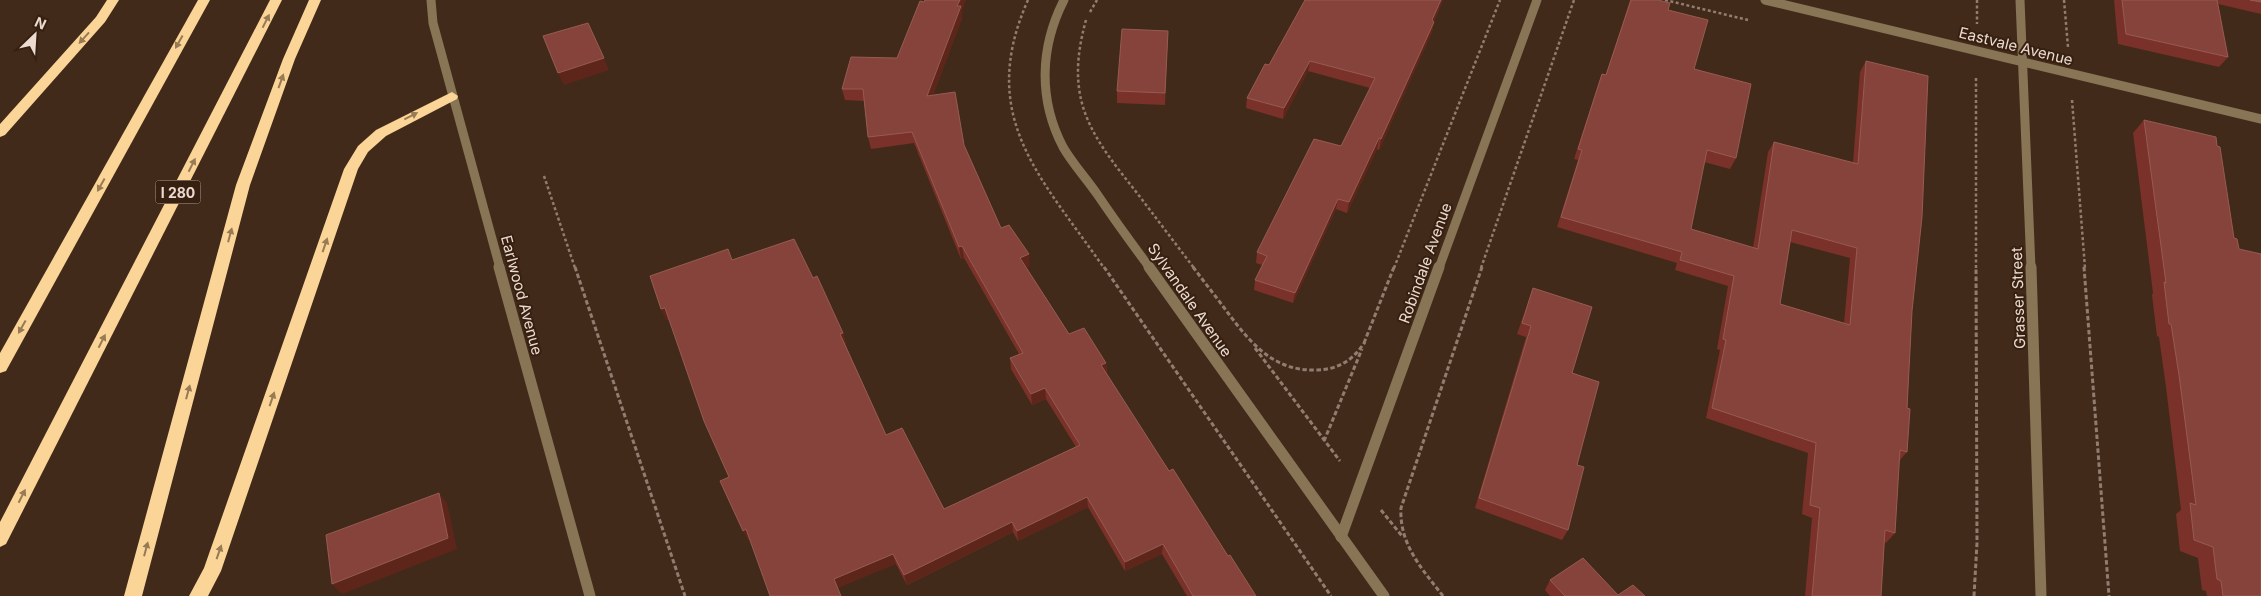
<svg xmlns="http://www.w3.org/2000/svg" width="2261" height="596" font-family="Inter,sans-serif">
<style>
.lines{fill:none;stroke-linecap:round;stroke-linejoin:round}
.path-far1{stroke:#917d70;stroke-width:2.5;stroke-dasharray:3 2.5;stroke-linecap:butt}
.path{stroke:#917d70;stroke-width:3;stroke-dasharray:4.5 2.5;stroke-linecap:butt}
.street-far1{stroke:#877556;stroke-width:9}
.street{stroke:#877556;stroke-width:11}
.highway{fill:#fad597;fill-rule:evenodd}
.wall{fill:#7a3129;fill-rule:evenodd}
.shaded-wall{fill:#5e261b}
.building{fill:#86433b;stroke:#965b52;fill-rule:evenodd}
.oneway{fill:#987a54}
.labels{text-anchor:middle;dominant-baseline:central;stroke-width:4;stroke-linejoin:round;paint-order:stroke}
.shield{fill:#372010;stroke:#b5a397;stroke-width:1}
.shield-label{font-size:14px;font-weight:bold;fill:#ebdbd1}
.street-label{font-size:15px;fill:#ebdbd1;stroke:#372010}
</style>
<rect width="100%" height="100%" fill="#422a1a"/>
<g class="lines">
<g class="path-far1">
<path d="M1028 0C976 117 1041 177 1104 268"/>
<path d="M1665 0 1748 20"/>
<path d="M1977 0V24"/>
<path d="M2064 0 2068 47"/>
<path d="M1090 12 1097 0"/>
<path d="M1086 20C1080 42 1076 64 1079 88 1084 129 1112 161 1137 193 1156 218 1175 243 1194 268"/>
<path d="M1976 78V268"/>
<path d="M2072 100 2085 268"/>
<path d="M544 176 575 268"/>
<path d="M1394 268 1500 0"/>
<path d="M1481 268 1574 0"/>
</g>
<g class="path">
<path d="M575 267 685 596"/>
<path d="M1104 267 1331 596"/>
<path d="M1193 267C1205 283 1217 298 1228 313 1252 345 1275 372 1318 370 1339 369 1353 360 1365 342"/>
<path d="M2084 267 2109 596"/>
<path d="M1364 343 1394 267"/>
<path d="M1255 348 1340 461"/>
<path d="M1324 441 1362 349"/>
<path d="M1381 510 1402 536"/>
<path d="M1443 596C1422 569 1399 544 1401 508L1482 267"/>
<path d="M1974 596 1977 543 1976 267"/>
</g>
<g class="street-far1">
<path d="M431 0 433 23 500 268"/>
<path d="M1064 0C1040 47 1038 99 1063 147 1072 163 1086 178 1097 194 1114 219 1132 244 1150 268"/>
<path d="M1765 0 2261 119"/>
<path d="M2020 0 2031 268"/>
<path d="M1439 268 1537 0"/>
</g>
<g class="street">
<path d="M499 267 590 596"/>
<path d="M1149 267 1384 596"/>
<path d="M2031 267 2041 596"/>
<path d="M1341 537 1439 267"/>
</g>
<g class="highway">
<path d="M107 0H119L105 22 5 135 0 137V124L96 17Z"/>
<path d="M198 0H210L6 371 0 373V353Z"/>
<path d="M270 0H282L6 544 0 547V522Z"/>
<path d="M309 0H321L295 59 250 185 142 596H124L236 185 283 59Z"/>
<path d="M452 92 458 96 457 99 386 136 368 152 358 169 221 571 208 596H189L204 568 344 169 358 146 376 130Z"/>
</g>
</g>
<g class="wall">
<path d="M1305 0H1443L1434 21 1432 32 1379 150 1377 149 1347 213 1336 209 1293 303 1254 290 1255 280 1262 265 1256 263 1257 252 1341 146 1370 88 1308 71 1283 119 1246 108 1247 98 1269 65Z"/>
<path d="M1630 0 1668 10 1736 158 1730 169 1704 162 1691 229 1753 248 1768 152 1774 142 1853 163 1860 72 1866 61 1912 311 1907 408V452L1899 461 1895 533 1886 543 1884 542 1881 596H1805L1812 518 1802 514 1808 453 1706 418 1720 350 1717 349 1728 286 1675 270 1677 263 1557 227 1578 160 1574 159 1598 85 1602 74 1606 75ZM1790 242 1850 258 1844 323 1780 304Z"/>
<path d="M2114 0H2261V14L2218 4 2228 57 2219 67 2118 44Z"/>
<path d="M962 11V18L933 95 964 145 1001 228 1030 266 1026 267 1069 334 1106 363 1107 374H1106L1169 471 1256 596H1187L1162 554 1125 571 1088 507 1018 541 1013 532 907 585 896 564 750 539 748 540 729 477 669 319 666 320 732 260 813 278 843 333 846 344H845L886 435 944 509 1076 447 1046 399 1032 405 1011 369 1010 358 1019 354 964 258 961 259 914 143 871 149 868 137 864 101 845 100 842 89 897 58Z"/>
<path d="M1168 31 1165 105 1117 103V91Z"/>
<path d="M2144 120 2261 596H2207L2206 591 2202 590 2198 558 2180 551 2176 514 2181 510 2166 387 2159 337 2157 336 2152 295 2153 293 2133 133Z"/>
<path d="M1533 288 1572 373 1577 465 1568 530 1562 540 1475 508 1526 337 1517 334Z"/>
<path d="M1550 580 1618 595 1645 596H1550L1545 590Z"/>
</g>
<g class="shaded-wall">
<path d="M960 0H966L962 11V18L929 107 927 96Z"/>
<path d="M1441 0H1443L1429 31 1432 20Z"/>
<path d="M1434 22 1432 32 1379 150 1381 139Z"/>
<path d="M604 58 609 70 564 85 558 73Z"/>
<path d="M1310 61 1308 71 1283 119 1284 108Z"/>
<path d="M1379 138 1377 149 1347 213 1349 202Z"/>
<path d="M1338 199 1336 209 1293 303 1295 293Z"/>
<path d="M962 246 964 258 961 259 959 247Z"/>
<path d="M1029 254 1030 266 1021 269 1020 258Z"/>
<path d="M665 308 670 319 666 320 661 309Z"/>
<path d="M843 333 846 344 843 345 840 334Z"/>
<path d="M1106 363 1107 374 1101 376V365Z"/>
<path d="M1045 388 1046 399 1032 405 1031 394Z"/>
<path d="M439 493 447 503 457 549 342 594 332 584Z"/>
<path d="M1087 497 1088 507 1018 541 1017 531Z"/>
<path d="M1012 522 1013 532 907 585 904 575Z"/>
<path d="M746 529 751 539 748 540 743 531Z"/>
<path d="M1163 544 1162 554 1125 571V562Z"/>
<path d="M893 554 896 564 838 588 834 579Z"/>
</g>
<g class="building">
<path d="M925 0H960L957 6H961L927 96 955 92 964 145 1001 228 1009 225 1029 254 1020 258 1069 334 1084 328 1106 363 1101 365 1169 471 1173 469 1228 556 1230 555 1256 596H1193L1163 544 1125 562 1087 497 1017 531 1012 522 904 575 893 554 834 579 841 596H770L746 529 743 531 720 481 729 477 704 421 665 308 661 309 650 276 728 249 732 260 794 239 813 278 817 276 843 333 840 334 886 435 902 428 944 509 1080 445 1045 388 1031 394 1010 358 1023 353 962 246 959 247 912 132 868 137 863 89H842L851 57 897 58 920 1 924 2Z"/>
<path d="M1305 0H1441L1432 20 1434 22 1381 139 1379 138 1349 202 1338 199 1295 293 1255 280 1267 256 1257 252 1314 139 1341 146 1375 78 1310 61 1284 108 1247 98 1265 64 1269 65Z"/>
<path d="M1631 0H1658L1670 3 1668 10 1708 20 1694 69 1751 84 1736 158 1707 150 1691 229 1758 249 1774 142 1858 164 1866 61 1928 76 1922 217 1912 311 1907 408 1910 409 1907 452 1900 450 1895 533 1885 530 1881 596H1812L1820 508 1810 505 1816 443 1712 408 1726 340 1723 339 1734 276 1680 260 1682 252 1561 217 1582 150 1578 149 1602 74 1606 75ZM1792 230 1857 248 1850 325 1780 304Z"/>
<path d="M2122 0H2217L2228 57 2126 34Z"/>
<path d="M2250 0H2261V2Z"/>
<path d="M588 23 604 58 558 73 543 36Z"/>
<path d="M1122 29 1168 31 1165 93 1117 91Z"/>
<path d="M2144 120 2216 137 2217 146 2220 147 2234 238 2237 239 2239 249 2261 254V596H2223L2221 581 2217 579 2213 547 2194 540 2190 503 2196 505 2179 375 2171 324H2169L2164 282 2166 283Z"/>
<path d="M1533 288 1592 307 1572 373 1599 382 1577 465 1584 467 1568 530 1479 498 1531 326 1522 323Z"/>
<path d="M439 493 448 538 332 584 326 535Z"/>
<path d="M1583 558 1618 595 1633 585 1645 596H1565L1550 580Z"/>
</g>
<defs><path id="oneway-solid" d="M-6-.8H1V-3.2L6.5 0L1 3.2V.8H-6Z" transform="scale(1.25)"/></defs>
<g class="oneway">
<use href="#oneway-solid" transform="translate(266 21) rotate(-63)"/>
<use href="#oneway-solid" transform="translate(84 38) rotate(132)"/>
<use href="#oneway-solid" transform="translate(179 42) rotate(119)"/>
<use href="#oneway-solid" transform="translate(281 81) rotate(-70)"/>
<use href="#oneway-solid" transform="translate(411 116) rotate(-27)"/>
<use href="#oneway-solid" transform="translate(192 165) rotate(-63)"/>
<use href="#oneway-solid" transform="translate(101 185) rotate(119)"/>
<use href="#oneway-solid" transform="translate(230 235) rotate(-75)"/>
<use href="#oneway-solid" transform="translate(325 245) rotate(-71)"/>
<use href="#oneway-solid" transform="translate(22 327) rotate(119)"/>
<use href="#oneway-solid" transform="translate(102 341) rotate(-63)"/>
<use href="#oneway-solid" transform="translate(188 392) rotate(-75)"/>
<use href="#oneway-solid" transform="translate(272 399) rotate(-71)"/>
<use href="#oneway-solid" transform="translate(22 496) rotate(-63)"/>
<use href="#oneway-solid" transform="translate(146 549) rotate(-75)"/>
<use href="#oneway-solid" transform="translate(219 552) rotate(-71)"/>
</g>
<g class="labels">
<rect class="shield" x="155.5" y="180.5" width="45" height="23" rx="4"/>
<g class="shield-label">
<text x="178" y="192">I 280</text>
</g>
<g class="street-label">
<text transform="translate(2016 46) rotate(14)">Eastvale Avenue</text>
<text transform="translate(1425 263) rotate(-70)">Robindale Avenue</text>
<text transform="translate(522 295) rotate(75)">Earlwood Avenue</text>
<text transform="translate(2018 298) rotate(-92)">Grasser Street</text>
<text transform="translate(1190 300) rotate(55)">Sylvandale Avenue</text>
</g>
</g>
<g transform="translate(35 35) rotate(25)" stroke="#372010" stroke-width="4" paint-order="stroke">
<path d="M0-4L9 19L0 12L-9 19Z" fill="#ebdbd1"/>
<text y="-8" font-size="14" font-weight="bold" text-anchor="middle" fill="#ebdbd1">N</text>
</g>
</svg>
